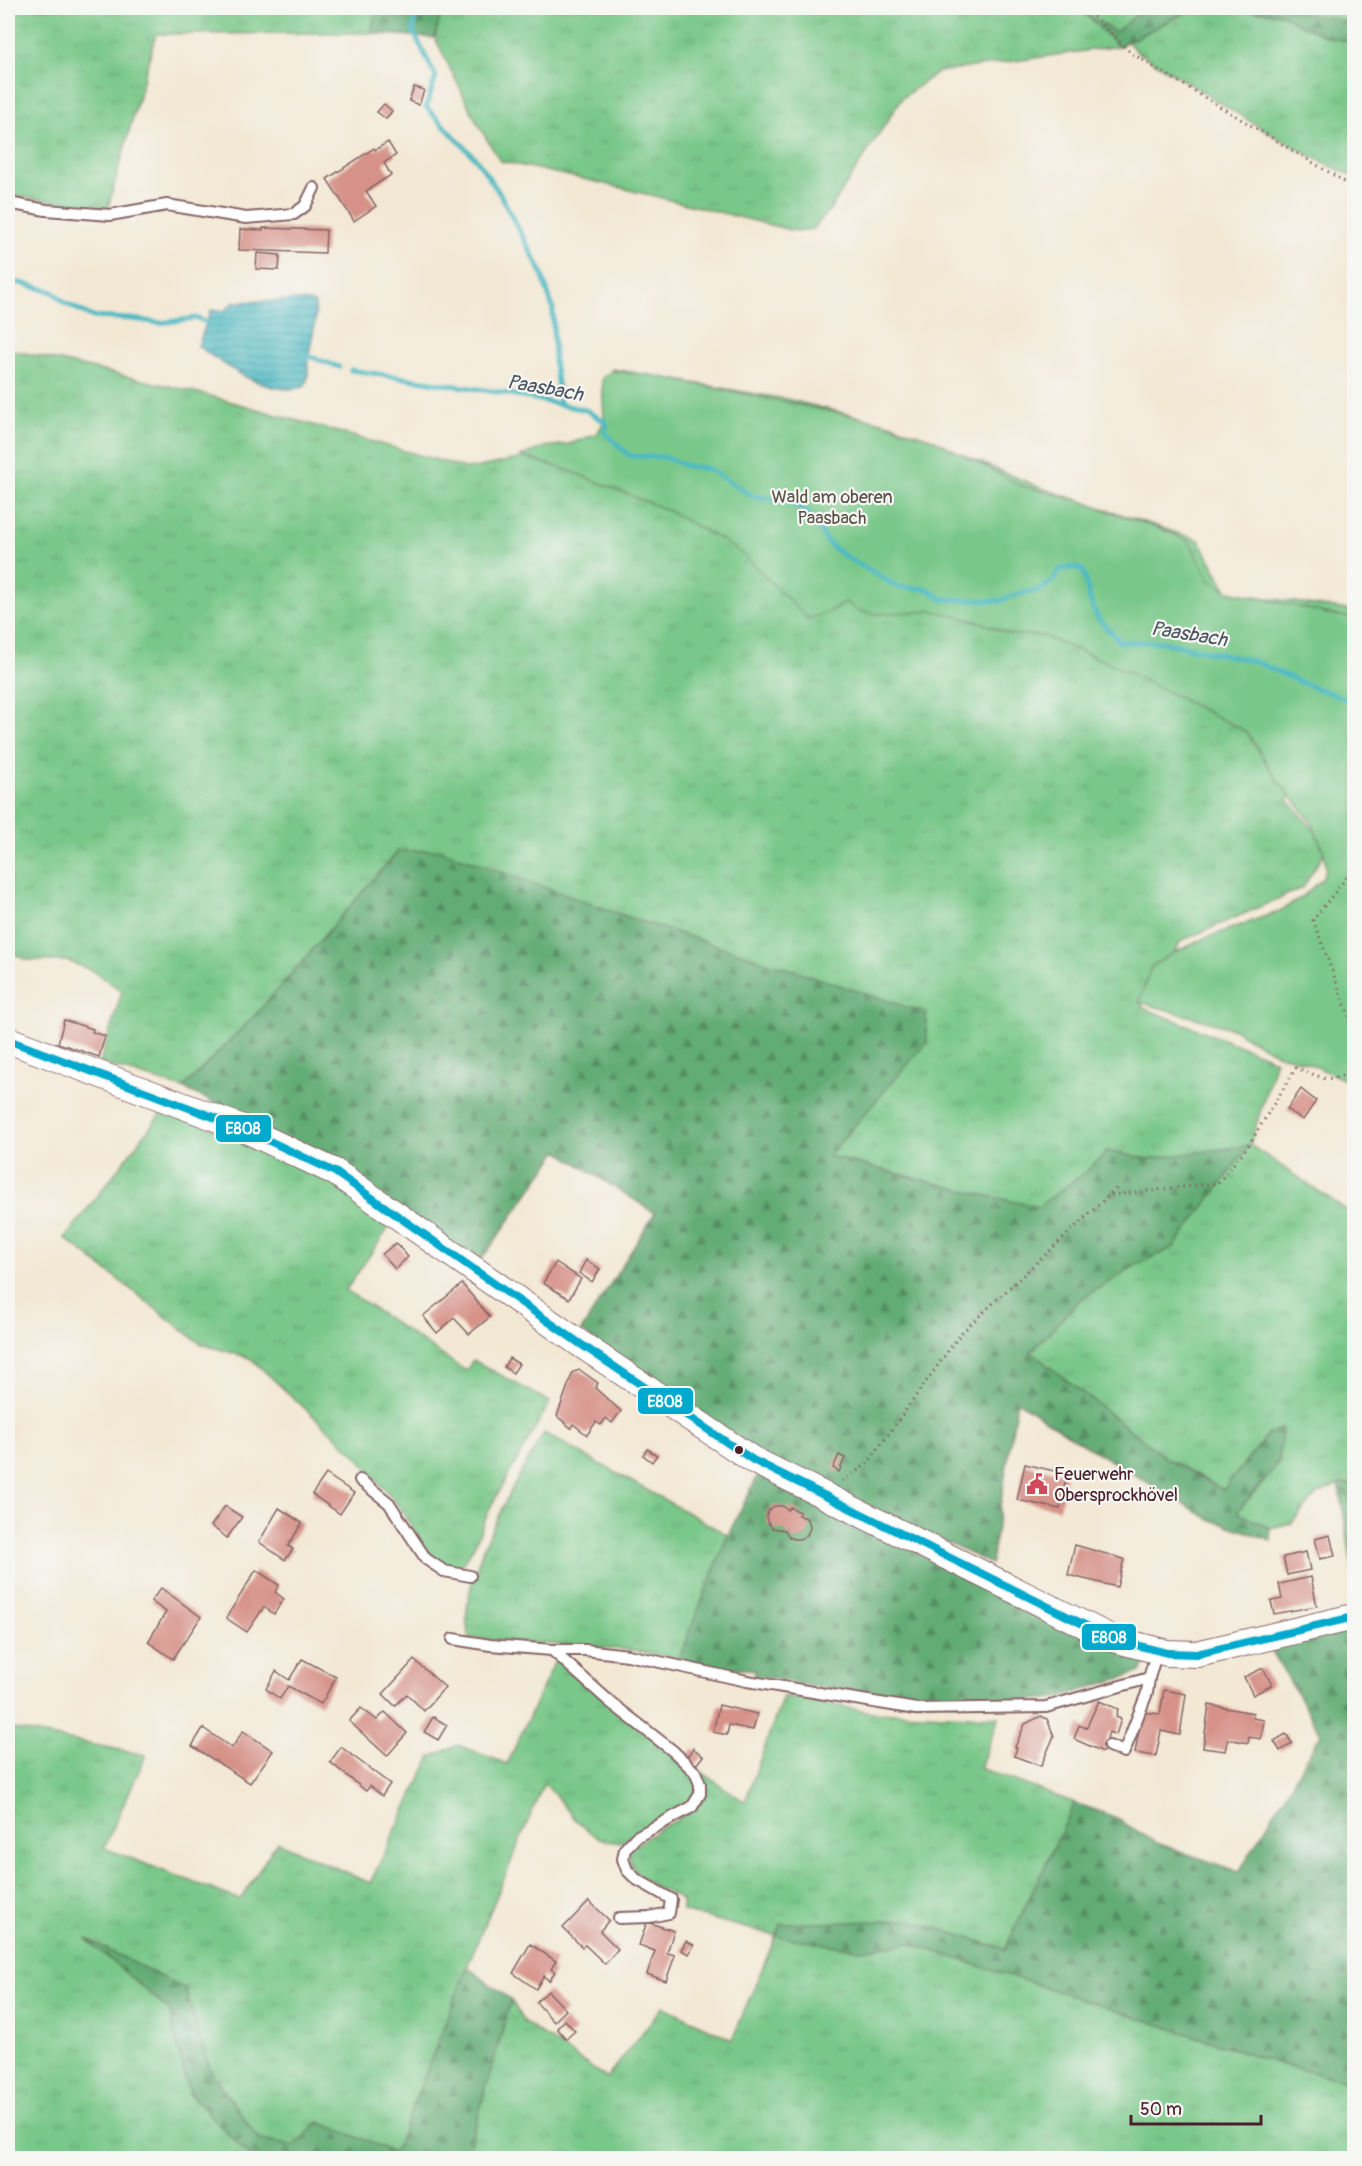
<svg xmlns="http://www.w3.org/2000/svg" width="1362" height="2166" font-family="Pangolin,sans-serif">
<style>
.grass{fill:url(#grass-tufts);stroke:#62745a;stroke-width:1.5}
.forest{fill:url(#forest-firs);stroke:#566650;stroke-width:1.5}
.park{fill:#79c889;stroke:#62745a;stroke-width:1.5}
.water{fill:url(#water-rules);stroke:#4a6c77;stroke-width:1.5}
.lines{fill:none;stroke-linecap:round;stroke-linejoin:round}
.stream{stroke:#4bb9c3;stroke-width:5}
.building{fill:#d69188}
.service-casing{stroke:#856566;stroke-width:14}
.tertiary-casing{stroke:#856566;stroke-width:28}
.path{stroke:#856566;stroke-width:3;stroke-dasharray:1.5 4.5;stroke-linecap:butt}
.service{stroke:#fff;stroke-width:10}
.tertiary{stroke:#fff;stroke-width:26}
.bus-1-casing{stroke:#f6f6f2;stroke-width:12}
.bus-1{stroke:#00a9ce;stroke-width:8}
.bus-dot{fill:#4a1f2b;stroke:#f6f6f2;stroke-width:2}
.labels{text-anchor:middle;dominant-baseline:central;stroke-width:4.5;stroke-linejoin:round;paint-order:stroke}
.park-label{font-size:18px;fill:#585247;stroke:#f6f6f2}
.poi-label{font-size:18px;fill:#4a1f2b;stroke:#f6f6f2;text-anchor:start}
.water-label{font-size:20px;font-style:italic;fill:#4a5560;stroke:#f6f6f2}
.line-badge{stroke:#f6f6f2;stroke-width:2}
.badge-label{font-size:16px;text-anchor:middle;font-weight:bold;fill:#fff}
</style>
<defs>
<pattern id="grass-tufts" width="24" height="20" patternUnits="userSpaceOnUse" patternTransform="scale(1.5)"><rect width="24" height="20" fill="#79c889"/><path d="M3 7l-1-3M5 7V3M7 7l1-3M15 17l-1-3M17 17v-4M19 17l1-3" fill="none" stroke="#6aab76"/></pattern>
<pattern id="forest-firs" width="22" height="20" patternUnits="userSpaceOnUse" patternTransform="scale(1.5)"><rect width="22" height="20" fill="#62ac75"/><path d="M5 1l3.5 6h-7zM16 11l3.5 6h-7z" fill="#538b60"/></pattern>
<pattern id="water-rules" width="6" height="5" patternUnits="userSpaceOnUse" patternTransform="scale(1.5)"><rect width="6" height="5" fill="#4bb9c3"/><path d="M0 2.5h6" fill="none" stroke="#40969f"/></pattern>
</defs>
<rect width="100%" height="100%" fill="#f6f6f2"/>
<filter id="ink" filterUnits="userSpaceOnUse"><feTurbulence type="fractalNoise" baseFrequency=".0167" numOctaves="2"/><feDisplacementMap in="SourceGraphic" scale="12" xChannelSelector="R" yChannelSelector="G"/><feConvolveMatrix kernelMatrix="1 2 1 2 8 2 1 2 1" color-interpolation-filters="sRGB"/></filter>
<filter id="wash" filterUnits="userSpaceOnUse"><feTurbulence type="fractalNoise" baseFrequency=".008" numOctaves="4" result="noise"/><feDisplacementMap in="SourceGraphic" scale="24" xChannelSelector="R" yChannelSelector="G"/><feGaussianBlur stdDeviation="1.35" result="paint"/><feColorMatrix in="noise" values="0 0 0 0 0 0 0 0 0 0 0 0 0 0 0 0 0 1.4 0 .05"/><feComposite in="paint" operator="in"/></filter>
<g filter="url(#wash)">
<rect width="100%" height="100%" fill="#f3e8d4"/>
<g class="grass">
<path d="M8 8H376L377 10 371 33 156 34 108 208 8 195Z"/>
<path d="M441 8H1079L1119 46 938 72 902 98 831 208 813 229 795 231 597 182 500 161 476 121 435 38Z"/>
<path d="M1194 8H1219L1283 14 1297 23 1330 38 1354 42V177C1278 143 1208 94 1136 51L1128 42Z"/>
<path d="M8 349 207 395 469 469 612 440V369L786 399 894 425 1036 486 1199 540 1228 592 1354 611V684L1288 800 1328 846 1303 888 1181 941 1141 1007 1276 1060 1250 1145 1354 1215V1484H1339L1316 1495 1292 1523 1270 1528 1236 1512 1265 1481 1268 1434 1223 1490 1166 1458 1031 1352 1079 1300 1134 1266 1174 1247 1199 1153 1148 1159 1107 1151 1087 1171 1038 1207 974 1193 828 1156 927 1042 926 1013 625 916 440 850 258 1012 183 1088 100 1063 122 991 93 971 68 961 27 960 8 951Z"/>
<path d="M165 1108 331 1179 394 1220 346 1290 466 1371 473 1360 550 1402 491 1506 474 1546 461 1568 445 1567 428 1552 397 1504 357 1456 250 1358 201 1344 65 1238Z"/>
<path d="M544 1433 728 1535 679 1658 631 1650 469 1638C453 1586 517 1478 544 1433Z"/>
<path d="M557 1657 652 1737 693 1775C698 1788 696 1793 689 1804L620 1843C583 1841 567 1806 544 1783L467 1967 395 2153 319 2122 294 2146 259 2140 210 2070 185 1989 88 1940 169 2010 189 2093 251 2158H8V1728L146 1755 104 1848 240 1900 277 1842 370 1883 431 1757 458 1745 507 1764Z"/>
<path d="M783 1696 872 1712 999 1717 980 1768 1075 1803 1005 1949 909 1920 860 1950 909 1943 1287 2066 1354 2083V2158H466L511 2000 524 2022 607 2078 663 2006 732 2040 776 1936 682 1911V1900C660 1888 627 1879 629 1850L658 1830 691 1812 706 1797 700 1771 745 1802Z"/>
</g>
<g class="forest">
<path d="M376 8H442L435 38 371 33Z"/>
<path d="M1079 8H1194L1119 46Z"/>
<path d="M1219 8H1354V42L1330 38 1297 23 1283 14Z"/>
<path d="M440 850 625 916 926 1013 927 1042 828 1156 974 1193 1038 1207 1087 1171 1107 1151 1148 1159 1250 1145 1174 1247 1134 1266 1079 1300 1031 1352 1166 1458 1223 1490 1268 1434 1282 1428 1279 1462 1237 1512 1270 1528 1271 1540 1211 1520 1078 1441 1017 1401 991 1564 766 1457 581 1331 655 1213 558 1151 480 1262 241 1115 183 1088 258 1012 398 851Z"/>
<path d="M760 1471 1150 1656 1140 1672 1057 1698 987 1703 911 1700 826 1689 754 1675 755 1670 705 1665 679 1658 728 1535Z"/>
<path d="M1339 1484H1354V1580Z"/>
<path d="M1354 1627V2083L1287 2066 909 1943 860 1950 776 1936 781 1924 909 1920 1005 1949 1075 1803 1112 1816 1157 1843 1239 1872 1321 1734 1269 1646Z"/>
<path d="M85 1938 185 1989 210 2070 259 2140 294 2146 319 2122 395 2152 467 1967 511 2000 466 2158H251L189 2093 169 2010Z"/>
</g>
<g class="park">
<path d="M1083 8H1145L1115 32 1092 17Z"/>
<path d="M1282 8H1354V23Z"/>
<path d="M611 371 651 375 878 421 933 439 1022 486 1077 500 1169 532 1189 541 1210 581 1229 591 1333 615 1354 618V1084L1306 1062 1280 1055 1251 1040 1234 1029 1139 1002 1151 967 1173 953 1208 937 1280 911 1301 898 1322 879 1326 868 1324 853 1312 823 1276 778 1247 732 1116 666 1044 636 1009 634 980 622 934 611 876 614 856 610 845 602 831 611 808 619 743 554 722 540 667 510 570 471 521 456 545 447 569 444 597 434 604 421 602 378Z"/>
</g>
<path class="water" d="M297 300 315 303C317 322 312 337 309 355 306 366 311 377 304 387 298 388 292 390 286 389 254 387 223 364 198 346L211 310 224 311 234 302Z"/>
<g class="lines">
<g class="stream">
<path d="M417 8 413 31 436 77 426 107 477 160 500 194 541 271 553 309 554 360 560 404"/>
<path d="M8 282 21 283 53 292 65 303 93 317 132 319 160 323 196 318 214 325"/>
<path d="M303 354 339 367"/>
<path d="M351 370 511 394 586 410 607 423 605 433 630 456 664 457 687 466 709 469 752 496 783 501 799 507 814 518 826 541 840 553 898 587 928 589 942 599 999 601 1018 594 1040 590 1054 580 1059 570 1074 567 1083 570 1090 600 1097 617 1120 642H1162L1254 661 1300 682 1349 700H1354"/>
</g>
</g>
<g id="blocks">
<g class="building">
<path d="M414 87 424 90 419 105 409 101Z"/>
<path d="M384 104 392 111 386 119 377 112Z"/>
<path d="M388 142 396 155 384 163 391 175 366 191 376 206 354 221 327 179 374 148 375 150Z"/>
<path d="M263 228 326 230 325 253 239 250 240 229 263 230Z"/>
<path d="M257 253 280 255 279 270 256 269Z"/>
<path d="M64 1020 93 1029 92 1032 105 1036 99 1057 58 1043Z"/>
<path d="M1301 1089 1316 1101 1303 1120 1287 1109Z"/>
<path d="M396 1243 408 1257 395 1269 382 1254Z"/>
<path d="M586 1260 600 1269 592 1282 579 1273Z"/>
<path d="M556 1262 581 1279 569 1299 543 1283Z"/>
<path d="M462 1284 490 1317 469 1334 454 1318 437 1333 423 1316Z"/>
<path d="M509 1358 519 1364 513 1373 504 1367Z"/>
<path d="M580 1370 598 1383 595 1388 621 1411 612 1423 606 1418 601 1425 596 1422 587 1435 573 1424 571 1428 557 1416 573 1372Z"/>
<path d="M647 1449 657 1455 652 1462 643 1455Z"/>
<path d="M839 1455 845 1458 839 1472 833 1468Z"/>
<path d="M1025 1464 1067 1474 1060 1509 1017 1500Z"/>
<path d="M326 1474 354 1493 340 1514 312 1494Z"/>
<path d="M225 1506 242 1517 227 1538 211 1526Z"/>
<path d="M774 1506H782L788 1510 790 1507 800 1512 798 1515 806 1518 809 1522 810 1528 807 1535 800 1539H794L789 1537 785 1530 772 1528 767 1521 766 1516 768 1511Z"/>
<path d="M279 1508 302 1523 288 1546 293 1549 285 1560 259 1542Z"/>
<path d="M1330 1535 1335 1556 1320 1559 1315 1539Z"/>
<path d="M1075 1545 1124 1559 1117 1587 1068 1575Z"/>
<path d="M1306 1552 1310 1570 1287 1575 1283 1557Z"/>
<path d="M256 1570 279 1585 275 1592 284 1599 274 1614 264 1607 247 1632 226 1618Z"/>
<path d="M1311 1577 1317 1606 1274 1614 1271 1601 1282 1599 1279 1584Z"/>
<path d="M161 1588 201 1617 173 1659 148 1642 166 1612 151 1601Z"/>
<path d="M302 1659 336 1677 321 1704 288 1686 280 1699 266 1689 276 1671 289 1680Z"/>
<path d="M414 1660 445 1687 424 1711 407 1694 395 1706 383 1694Z"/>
<path d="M1263 1668 1272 1685 1253 1695 1244 1677Z"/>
<path d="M1164 1690 1186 1694 1180 1735 1161 1731 1156 1756 1135 1753 1142 1712 1160 1714Z"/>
<path d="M1099 1701 1118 1709 1116 1717 1121 1719 1116 1735 1109 1732 1103 1752 1074 1739 1079 1725 1086 1728Z"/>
<path d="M719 1705 757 1714 753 1730 729 1725 727 1735 713 1732Z"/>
<path d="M1209 1705 1253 1713V1718L1264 1720 1261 1739 1249 1737 1248 1743 1228 1739 1225 1751 1203 1748Z"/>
<path d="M361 1708 377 1720 385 1712 407 1733 387 1756 349 1721Z"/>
<path d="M1041 1716 1047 1719 1054 1736 1041 1766 1014 1756 1017 1748 1015 1747 1025 1724Z"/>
<path d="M433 1717 447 1725 438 1740 424 1732Z"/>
<path d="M203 1728 232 1748 243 1731 273 1751 250 1783 192 1746Z"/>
<path d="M1286 1734 1292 1743 1280 1751 1274 1741Z"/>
<path d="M341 1747 390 1784 382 1796 370 1786 366 1791 330 1762Z"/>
<path d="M693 1748 703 1756 696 1765 686 1758Z"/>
<path d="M589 1901 609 1920 600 1931 618 1949 605 1964 585 1945 582 1947 563 1928Z"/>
<path d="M647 1922 674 1931 667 1953 675 1955 666 1981 647 1974 655 1951 639 1945Z"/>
<path d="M686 1941 694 1945 689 1954 681 1950Z"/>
<path d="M530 1944 556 1961 551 1969 555 1972 549 1981 544 1976 536 1989 513 1973Z"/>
<path d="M548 1991 566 2010 554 2022 536 2002Z"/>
<path d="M565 2020 575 2031 566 2039 557 2028Z"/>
</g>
</g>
</g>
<g filter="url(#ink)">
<use href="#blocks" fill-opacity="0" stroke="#856566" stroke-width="1.5"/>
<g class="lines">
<defs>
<g id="service">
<path d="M8 203 46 210 110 215 167 205 246 218 294 214 305 206 314 188"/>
<path d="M360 1480 389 1503 426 1559 444 1571 470 1576"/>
<path d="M453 1639 490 1645 552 1650 610 1702 673 1751 695 1772 700 1784V1794L692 1807 636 1837 625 1849 623 1859 627 1870 636 1879 671 1899 669 1913 649 1917 619 1918"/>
<path d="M552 1650H585L628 1655 747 1681 916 1709 1046 1707 1149 1678 1157 1651"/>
<path d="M1109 1746 1124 1752 1147 1693 1149 1678"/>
</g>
<path id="tertiary" d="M8 1040 240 1127 335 1172 579 1343 753 1460 1113 1639 1167 1653 1197 1654 1354 1617"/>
</defs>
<use href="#service" class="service-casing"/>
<use href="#tertiary" class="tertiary-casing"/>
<g class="path">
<path d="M1085 8 1131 53 1345 182 1354 186"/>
<path d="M1354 868 1313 920 1354 1029"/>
<path d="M1111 1195 1218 1183 1248 1146 1296 1068 1326 1079 1354 1074"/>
<path d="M842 1481 867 1464 961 1333 1118 1187"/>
</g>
<use href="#service" class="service"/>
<use href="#tertiary" class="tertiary"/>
<defs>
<path id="bus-1" d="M8 1040 240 1127 335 1172 579 1343 753 1460 1113 1639 1167 1653 1197 1654 1354 1617"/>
</defs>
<use href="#bus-1" class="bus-1-casing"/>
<use href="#bus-1" class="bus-1"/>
</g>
</g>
<defs>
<symbol id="civic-bare" viewBox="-9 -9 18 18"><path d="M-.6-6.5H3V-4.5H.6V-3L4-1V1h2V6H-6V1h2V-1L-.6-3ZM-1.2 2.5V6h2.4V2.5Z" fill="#d1495b" stroke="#f6f6f2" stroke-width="2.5" paint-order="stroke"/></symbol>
</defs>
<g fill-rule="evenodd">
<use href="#civic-bare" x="1022" y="1469" width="30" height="30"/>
</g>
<circle class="bus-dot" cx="739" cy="1450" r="5"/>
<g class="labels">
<g class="park-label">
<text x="832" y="497">Wald am oberen<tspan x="832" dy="21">Paasbach</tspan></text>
</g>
<g class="poi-label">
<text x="1054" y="1474">Feuerwehr<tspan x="1054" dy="21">Obersprockhövel</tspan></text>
</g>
<g class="water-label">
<text transform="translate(545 388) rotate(10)">Paasbach</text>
<text transform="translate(1189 634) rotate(9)">Paasbach</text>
</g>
</g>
<g class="line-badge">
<rect x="215" y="1114" width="57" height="29" rx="6" fill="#00a9ce"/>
<rect x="637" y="1387" width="57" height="28" rx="6" fill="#00a9ce"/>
<rect x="1081" y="1623" width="56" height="28" rx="6" fill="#00a9ce"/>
</g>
<g class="badge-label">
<text x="243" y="1134">E808</text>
<text x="665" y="1407">E808</text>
<text x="1109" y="1643">E808</text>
</g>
<rect width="1362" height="2166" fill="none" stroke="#f6f6f2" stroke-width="30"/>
<path d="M1131 2115v9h130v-9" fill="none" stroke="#4a1f2b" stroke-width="3"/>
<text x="1140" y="2115" font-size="18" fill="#4a1f2b" stroke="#f6f6f2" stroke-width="4.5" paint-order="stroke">50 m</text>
</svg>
